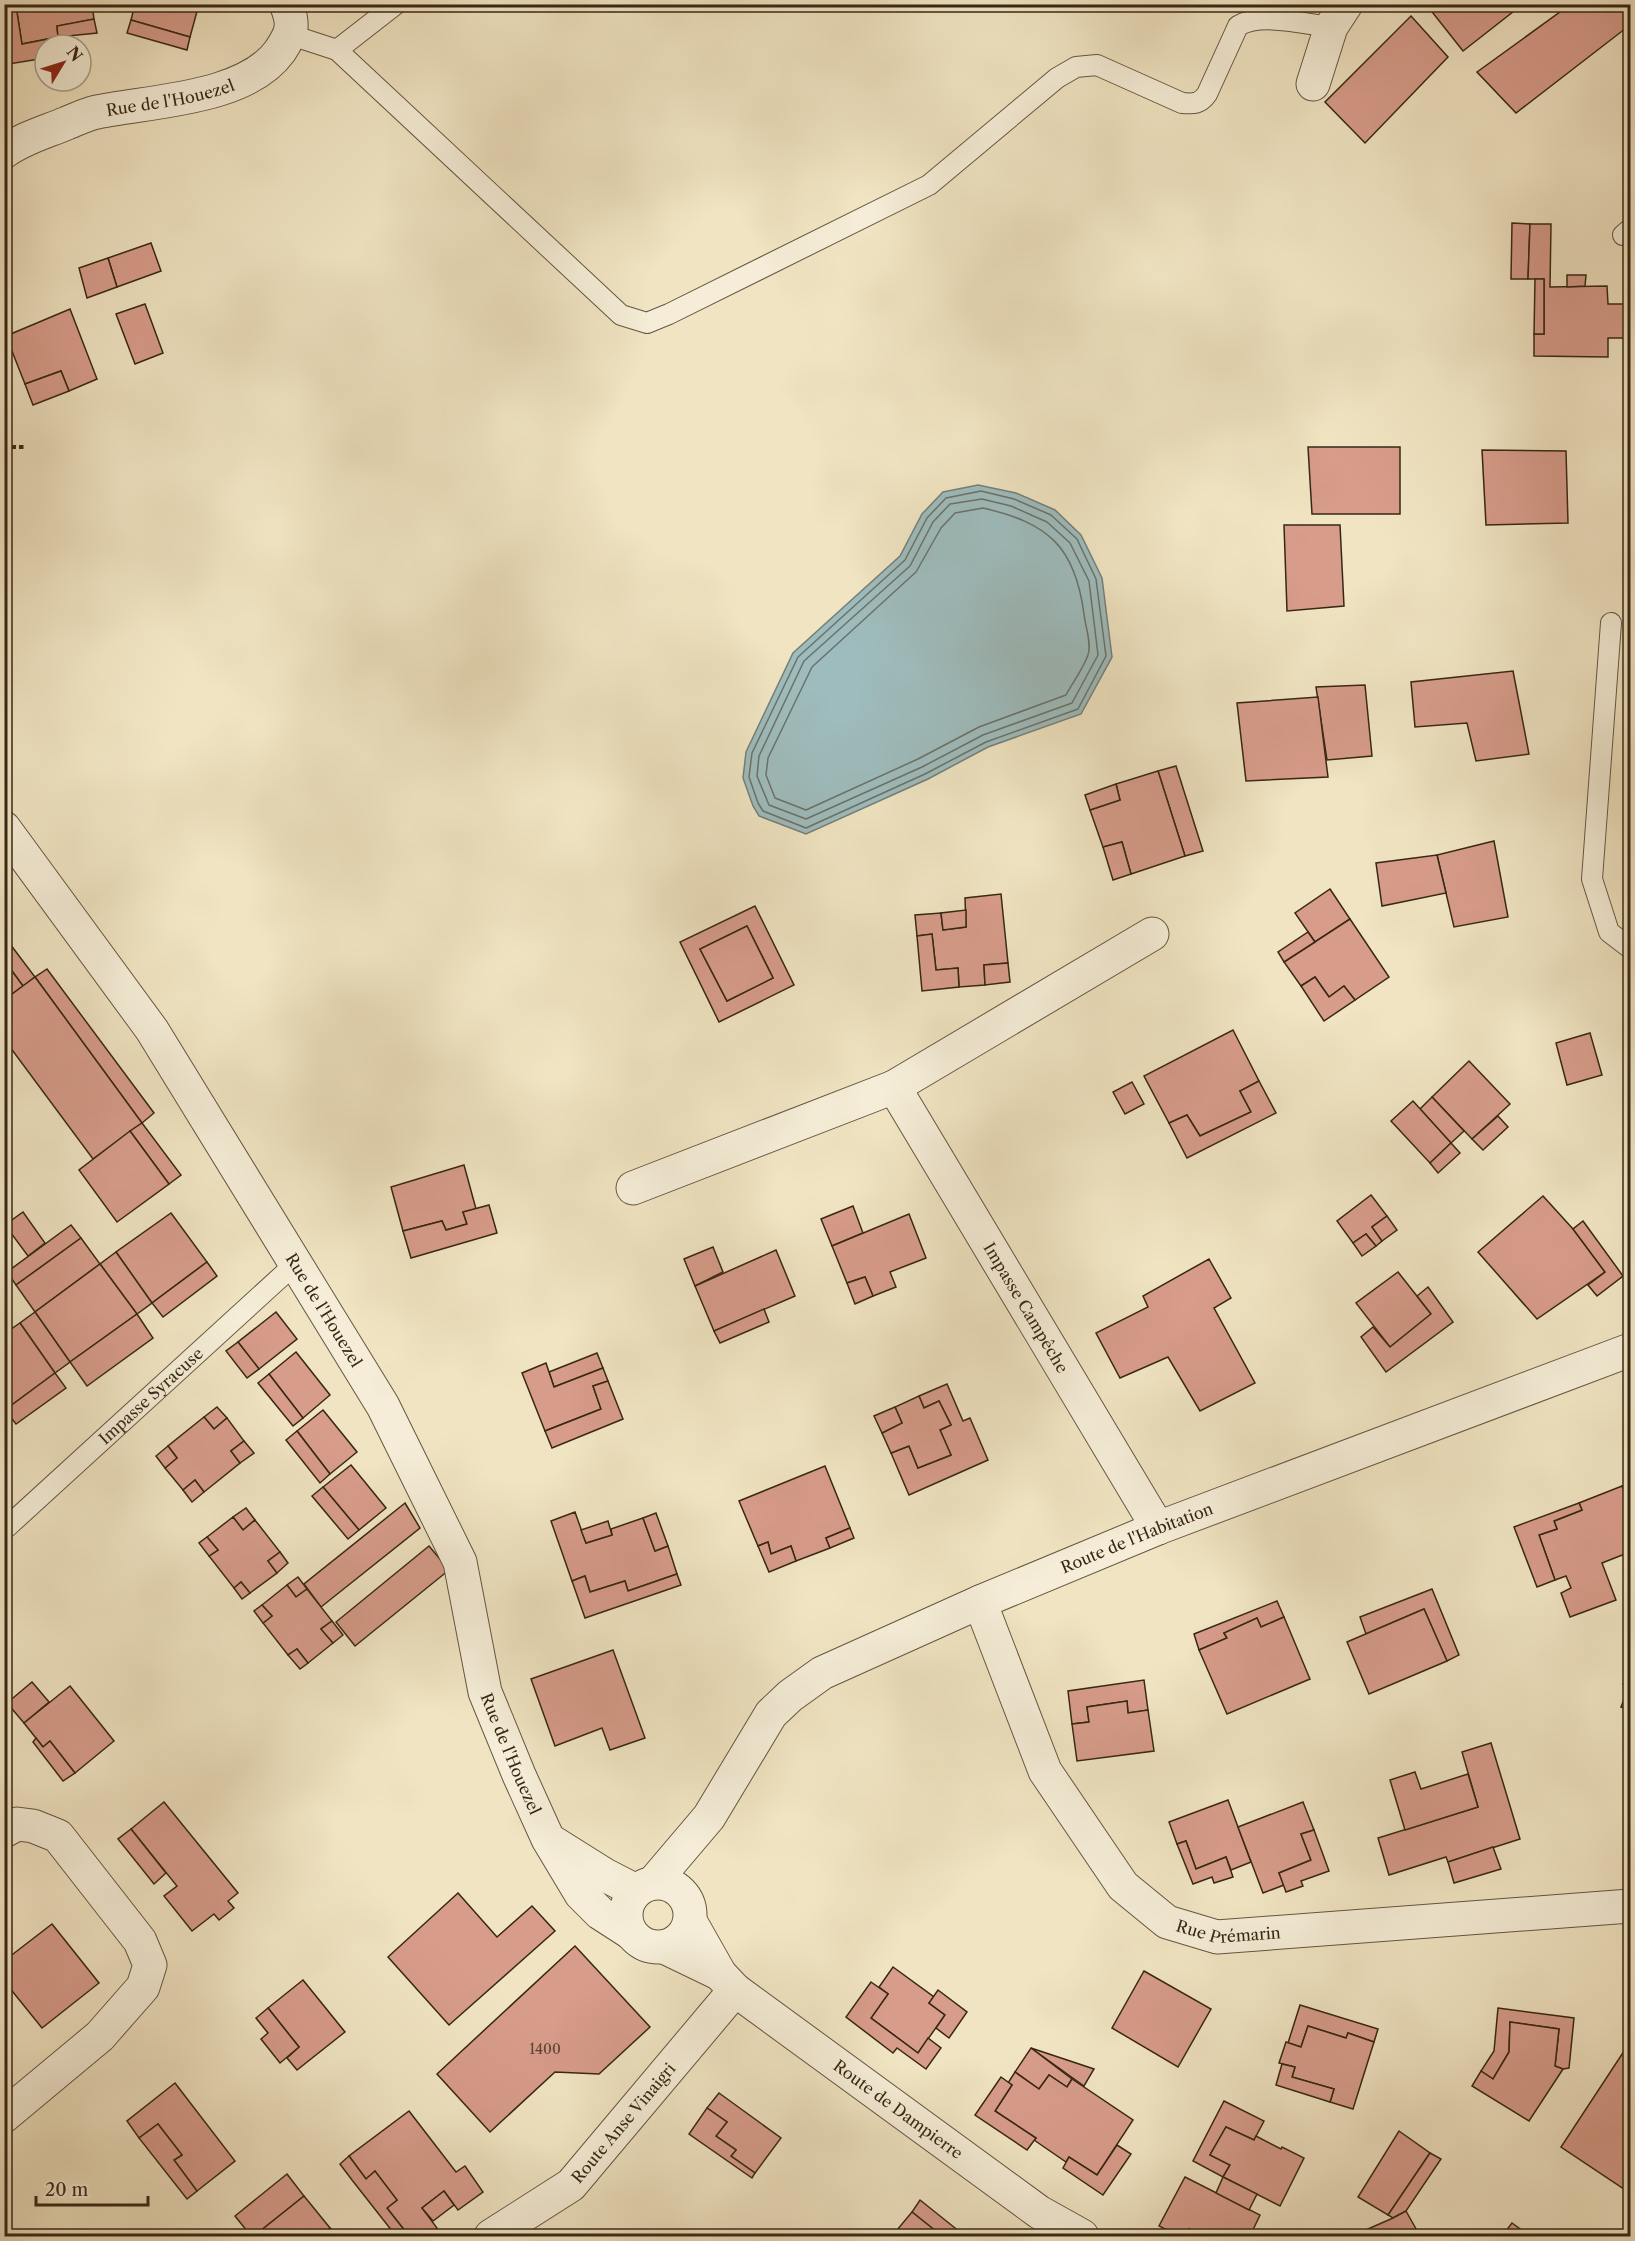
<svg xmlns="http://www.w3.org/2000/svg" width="1635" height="2241" font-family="'Libre Caslon Text',serif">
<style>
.water{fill:#9ebcbd;stroke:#758079;stroke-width:1.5}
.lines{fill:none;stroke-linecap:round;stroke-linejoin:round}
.shore{stroke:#6a7268;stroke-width:1.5}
.building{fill:#d79c8a;stroke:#372714;stroke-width:1.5;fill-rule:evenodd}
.service-casing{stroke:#655640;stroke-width:22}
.minor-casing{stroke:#655640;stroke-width:35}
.tertiary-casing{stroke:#655640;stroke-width:35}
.path{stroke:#372714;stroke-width:4;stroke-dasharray:4.5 3;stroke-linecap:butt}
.service{stroke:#f5edd7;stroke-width:20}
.minor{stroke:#f5edd7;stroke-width:33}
.tertiary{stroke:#f5edd7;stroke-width:33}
.labels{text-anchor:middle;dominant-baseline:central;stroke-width:6;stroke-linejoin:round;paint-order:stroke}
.number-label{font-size:14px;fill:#5f4432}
.street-label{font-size:16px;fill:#372714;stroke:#f5edd7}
</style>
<rect width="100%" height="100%" fill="#f0e4c2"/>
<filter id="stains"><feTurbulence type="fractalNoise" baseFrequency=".00333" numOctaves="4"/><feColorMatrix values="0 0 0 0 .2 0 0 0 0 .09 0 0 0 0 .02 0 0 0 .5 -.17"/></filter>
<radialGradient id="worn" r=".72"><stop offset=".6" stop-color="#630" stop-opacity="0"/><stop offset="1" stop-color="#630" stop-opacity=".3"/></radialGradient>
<path class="water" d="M978 485 1016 493 1055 510 1081 535 1102 578 1112 657 1081 714 988 747 928 779 806 834 759 816 753 806 743 778 746 752 793 653 900 556 922 514 943 492Z"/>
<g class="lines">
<g class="shore">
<path d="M981 491 1014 499 1051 515 1077 539 1096 579 1106 656 1078 709 986 742 925 774 806 828 763 811 758 803 749 777 752 753 798 657 905 560 927 518 946 498Z"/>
<path d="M982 499 1011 506 1047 522 1070 543 1089 581 1098 655 1072 703 983 735 922 767 806 819 769 805 757 776 759 756 804 661 910 566 933 522 950 504Z"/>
<path d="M983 508C1048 523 1075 546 1084 614 1085 625 1092 644 1088 655 1083 669 1073 682 1066 695L979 727 918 759 806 810 775 798 766 775 768 758 812 667 916 572 941 528 955 513Z"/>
</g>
</g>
<g class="building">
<path d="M4 4H92L94 19 57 26 58 37 22 44 16 6 4 8Z"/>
<path d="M135 4H199L190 37 131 20Z"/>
<path d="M1433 4H1523L1463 51 1429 8Z"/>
<path d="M1571 4H1630V25L1516 113 1477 72Z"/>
<path d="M16 6 22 44 58 37 59 45H45V58L9 64 4 42V8Z"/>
<path d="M1411 16 1448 57 1365 143 1325 102Z"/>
<path d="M94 19 97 33 58 37 57 26Z"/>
<path d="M131 20 190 37 187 50 127 33Z"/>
<path d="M1512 223 1530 224 1528 279H1511Z"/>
<path d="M1530 224H1551L1550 287 1607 286 1608 304H1630V338H1608V357L1534 356V334H1544V279H1528Z"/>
<path d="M151 243 161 271 117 287 108 258Z"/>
<path d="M108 258 117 287 87 298 79 268Z"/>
<path d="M1567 275H1586L1585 286 1567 287Z"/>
<path d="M1535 279H1544V334H1534Z"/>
<path d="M145 304 163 353 135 364 116 314Z"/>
<path d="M70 309 97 379 69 391 61 371 25 384 6 336Z"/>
<path d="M61 371 69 391 33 405 25 384Z"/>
<path d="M1308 447H1400V514H1312Z"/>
<path d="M1482 450 1566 451 1568 523 1486 525Z"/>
<path d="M1284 525H1340L1344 606 1287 611Z"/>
<path d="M1630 631V669H1627Z"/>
<path d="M1513 671 1529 754 1476 761 1467 723 1415 727 1411 682Z"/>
<path d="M1365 685 1372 756 1327 760 1316 687Z"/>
<path d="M1318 697 1328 777 1246 781 1237 703Z"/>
<path d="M1176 766 1203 851 1185 856 1158 771Z"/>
<path d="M1158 771 1185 856 1131 874 1122 842 1103 847 1090 810 1120 800 1116 784Z"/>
<path d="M1116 784 1120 800 1090 810 1085 795Z"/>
<path d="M1494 841 1508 917 1454 927 1437 855Z"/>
<path d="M1122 842 1131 874 1113 880 1103 847Z"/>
<path d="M1437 855 1446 893 1382 906 1376 863Z"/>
<path d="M1330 889 1350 919 1315 942 1295 913Z"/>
<path d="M1001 894 1008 963 984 965 985 985 959 987 958 968 936 970 932 934 917 936 915 915 941 913 943 930 966 927 965 898Z"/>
<path d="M755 906 794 985 719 1022 680 942ZM747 926 773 978 727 1001 700 949Z"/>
<path d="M966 910V927L943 930 941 913Z"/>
<path d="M1350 919 1389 977 1355 1000 1344 986 1329 997 1315 977 1301 986 1284 962Z"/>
<path d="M747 926 773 978 727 1001 700 949Z"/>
<path d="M1308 932 1315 942 1284 962 1278 952Z"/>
<path d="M932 934 936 970 958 968 959 987 922 991 917 936Z"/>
<path d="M4 936 35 977 23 986 4 960Z"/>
<path d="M4 960 23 986 4 1000Z"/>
<path d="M1008 963 1010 982 985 985 984 965Z"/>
<path d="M47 969 154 1113 142 1123 35 977Z"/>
<path d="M35 977 142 1123 93 1159 4 1039V1000Z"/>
<path d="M1315 977 1329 997 1344 986 1355 1000 1324 1021 1301 986Z"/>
<path d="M1233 1030 1259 1081 1240 1091 1251 1112 1200 1136 1187 1115 1169 1123 1144 1076Z"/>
<path d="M1590 1033 1602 1075 1567 1085 1556 1043Z"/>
<path d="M1469 1061 1510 1104 1472 1139 1432 1097Z"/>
<path d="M1259 1081 1276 1113 1187 1158 1169 1123 1187 1115 1200 1136 1251 1112 1240 1091Z"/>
<path d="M1132 1082 1144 1104 1125 1114 1113 1092Z"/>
<path d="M1432 1097 1464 1131 1451 1143 1420 1109Z"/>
<path d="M1413 1101 1451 1143 1430 1163 1391 1121Z"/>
<path d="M1498 1116 1508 1127 1483 1150 1472 1139Z"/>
<path d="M142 1123 181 1175 169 1184 130 1131Z"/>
<path d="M130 1131 169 1184 117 1222 79 1170Z"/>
<path d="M1451 1143 1460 1153 1438 1173 1430 1163Z"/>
<path d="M464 1165 476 1209 463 1212 467 1224 446 1230 442 1221 403 1231 391 1187Z"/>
<path d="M1371 1195 1387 1216 1372 1227 1382 1241 1376 1246 1366 1234 1353 1243 1337 1221Z"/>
<path d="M1543 1196 1573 1229 1605 1272 1537 1319 1478 1252Z"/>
<path d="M489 1205 497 1233 411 1258 403 1231 442 1221 446 1230 467 1224 463 1212Z"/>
<path d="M853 1206 863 1233 832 1246 821 1219Z"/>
<path d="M23 1212 45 1243 28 1256 5 1225Z"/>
<path d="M171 1213 207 1262 152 1303 116 1252Z"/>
<path d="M909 1214 926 1258 890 1272 896 1287 873 1296 865 1277 847 1283 832 1246Z"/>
<path d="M1387 1216 1397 1230 1382 1241 1372 1227Z"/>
<path d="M1583 1221 1623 1276 1597 1296 1588 1285 1605 1272 1573 1229Z"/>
<path d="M71 1225 81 1238 16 1285 7 1272Z"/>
<path d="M1366 1234 1376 1246 1362 1256 1353 1243Z"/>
<path d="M81 1238 100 1264 35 1312 16 1285Z"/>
<path d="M713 1247 723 1272 695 1286 684 1259Z"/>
<path d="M776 1250 795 1296 714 1331 695 1286Z"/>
<path d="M116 1252 152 1303 137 1314 100 1264Z"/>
<path d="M1209 1259 1231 1298 1214 1308 1255 1383 1200 1411 1168 1357 1120 1378 1096 1333 1148 1307 1143 1296Z"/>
<path d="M207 1262 217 1276 163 1317 152 1303Z"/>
<path d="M100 1264 137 1314 70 1362 35 1312Z"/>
<path d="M1398 1272 1431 1314 1390 1347 1356 1303Z"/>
<path d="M865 1277 873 1296 855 1304 847 1283Z"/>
<path d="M1428 1287 1453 1322 1386 1372 1361 1337 1373 1327 1390 1347 1431 1314 1417 1296Z"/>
<path d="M764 1309 769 1322 720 1343 714 1331Z"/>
<path d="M35 1312 70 1362 55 1373 20 1323Z"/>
<path d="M276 1312 297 1339 259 1369 238 1342Z"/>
<path d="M137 1314 153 1338 87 1386 70 1362Z"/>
<path d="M20 1323 55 1373 5 1410 4 1334Z"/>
<path d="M238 1342 259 1369 247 1378 226 1351Z"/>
<path d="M296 1352 330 1395 303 1418 269 1374Z"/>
<path d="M597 1353 603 1368 554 1387 549 1372Z"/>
<path d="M546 1363 554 1387 603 1368 608 1381 593 1386 601 1409 545 1431 522 1373Z"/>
<path d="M55 1373 66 1388 16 1424 5 1410Z"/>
<path d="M269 1374 303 1418 293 1426 258 1383Z"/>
<path d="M608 1381 623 1419 552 1448 545 1431 601 1409 593 1386Z"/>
<path d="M947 1384 963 1421 970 1418 988 1460 909 1495 891 1453 909 1446 918 1468 951 1455 940 1430 951 1425 939 1401 924 1408 919 1396Z"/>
<path d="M919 1396 924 1408 939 1401 951 1425 940 1430 951 1455 918 1468 909 1446 891 1453 882 1433 902 1423 895 1407Z"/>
<path d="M217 1407 227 1418 214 1429 204 1417Z"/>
<path d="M895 1407 902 1423 882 1433 874 1416Z"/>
<path d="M323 1410 357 1452 330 1474 297 1431Z"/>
<path d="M204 1417 214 1429 227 1418 244 1441 231 1451 240 1463 204 1492 195 1480 183 1490 165 1468 177 1458 168 1446Z"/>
<path d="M297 1431 330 1474 320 1483 286 1440Z"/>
<path d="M244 1441 254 1453 240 1463 231 1451Z"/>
<path d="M168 1446 177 1458 165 1468 156 1456Z"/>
<path d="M351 1465 386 1508 359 1530 323 1487Z"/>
<path d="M825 1466 850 1528 826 1538 830 1548 796 1561 791 1546 771 1554 768 1542 758 1546 739 1501Z"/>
<path d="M195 1480 204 1492 192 1502 183 1490Z"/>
<path d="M1630 1483V1492L1625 1494 1622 1486Z"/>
<path d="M1622 1486 1625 1494 1630 1492V1552L1602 1563 1616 1600 1570 1617 1561 1593 1571 1588 1566 1576 1555 1580 1539 1535 1557 1529 1554 1521 1582 1510 1579 1503Z"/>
<path d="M323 1487 359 1530 348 1539 312 1496Z"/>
<path d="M405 1503 420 1528 321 1607 304 1584Z"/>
<path d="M1579 1503 1582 1510 1554 1521 1557 1529 1539 1535 1555 1580 1537 1587 1514 1527Z"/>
<path d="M246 1508 255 1520 243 1530 233 1517Z"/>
<path d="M575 1512 586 1543 612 1535 611 1529 643 1518 655 1551 668 1546 677 1574 628 1591 625 1581 590 1592 585 1576 572 1581 551 1521Z"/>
<path d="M656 1513 668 1546 655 1551 643 1518Z"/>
<path d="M233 1517 243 1530 255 1520 280 1552 268 1561 277 1573 250 1593 241 1582 234 1588 209 1556 218 1550 207 1537Z"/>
<path d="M608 1521 612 1535 586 1543 581 1530Z"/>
<path d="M850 1528 854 1538 830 1548 826 1538Z"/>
<path d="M207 1537 218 1550 209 1556 199 1543Z"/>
<path d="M768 1542 771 1554 791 1546 796 1561 769 1572 758 1546Z"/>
<path d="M429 1546 449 1570 355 1646 336 1622Z"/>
<path d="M280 1552 288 1563 277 1573 268 1561Z"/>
<path d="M677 1574 681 1585 585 1618 572 1581 585 1576 590 1592 625 1581 628 1591Z"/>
<path d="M298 1577 307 1589 296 1597 287 1585Z"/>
<path d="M241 1582 250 1593 242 1599 234 1588Z"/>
<path d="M287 1585 296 1597 307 1589 332 1621 321 1629 333 1643 308 1663 297 1649 288 1655 263 1623 272 1616 262 1605Z"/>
<path d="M1432 1589 1459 1655 1447 1661 1424 1609 1366 1634 1360 1617Z"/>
<path d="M1277 1601 1284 1617 1261 1627 1257 1618 1224 1633 1227 1638 1199 1650 1194 1634Z"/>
<path d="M262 1605 272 1616 263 1623 254 1611Z"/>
<path d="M1424 1609 1447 1661 1369 1694 1347 1642Z"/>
<path d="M1284 1617 1310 1679 1227 1714 1199 1650 1227 1638 1224 1633 1257 1618 1261 1627Z"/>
<path d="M332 1621 343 1635 333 1643 321 1629Z"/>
<path d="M297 1649 308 1663 300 1669 288 1655Z"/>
<path d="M613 1650 645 1738 610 1750 602 1728 555 1746 531 1679Z"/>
<path d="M1630 1668V1710L1621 1707 1629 1687 1623 1684Z"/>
<path d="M1144 1680 1148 1710 1128 1713 1127 1701 1087 1707 1089 1722 1072 1724 1068 1691Z"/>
<path d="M32 1682 49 1702 24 1723 7 1703Z"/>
<path d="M70 1686 114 1741 75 1773 50 1741 43 1747 24 1723Z"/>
<path d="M1127 1701 1128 1713 1148 1710 1154 1751 1077 1761 1072 1724 1089 1722 1087 1707Z"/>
<path d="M36 1738 43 1747 50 1741 75 1773 63 1781 33 1742Z"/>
<path d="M1491 1743 1520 1839 1448 1862 1446 1857 1389 1875 1378 1838 1478 1807 1462 1752Z"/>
<path d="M1415 1772 1421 1789 1468 1774 1478 1807 1405 1830 1390 1780Z"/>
<path d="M1228 1800 1251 1862 1231 1870 1226 1857 1196 1869 1186 1841 1177 1844 1169 1822Z"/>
<path d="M164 1802 238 1893 228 1901 234 1908 219 1920 214 1914 192 1931 164 1896 177 1886 131 1829Z"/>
<path d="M1303 1802 1314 1830 1301 1834 1311 1860 1279 1873 1284 1885 1263 1893 1238 1827Z"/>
<path d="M131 1829 166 1873 154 1884 118 1839Z"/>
<path d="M1314 1830 1329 1871 1301 1881 1303 1886 1286 1892 1279 1873 1311 1860 1301 1834Z"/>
<path d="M1186 1841 1196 1869 1226 1857 1233 1877 1214 1883 1212 1877 1193 1884 1177 1844Z"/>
<path d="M1493 1847 1501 1869 1454 1883 1448 1862Z"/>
<path d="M458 1893 497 1937 532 1906 555 1931 449 2025 388 1957Z"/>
<path d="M52 1924 99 1983 42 2028 4 1981V1961Z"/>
<path d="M575 1946 650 2027 599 2074 555 2072 490 2132 437 2074Z"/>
<path d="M893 1967 934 1997 929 2003 945 2015 918 2053 871 2018 888 1994 879 1987Z"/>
<path d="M1144 1971 1211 2009 1178 2067 1112 2028Z"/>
<path d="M303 1980 345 2032 297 2070 287 2058 299 2047 268 2008Z"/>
<path d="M871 1982 888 1994 871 2018 918 2053 928 2038 941 2048 926 2069 897 2048 893 2053 846 2017Z"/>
<path d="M938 1990 967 2012 949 2038 936 2028 945 2015 929 2003Z"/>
<path d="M1300 2005 1378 2029 1374 2042 1348 2033 1346 2038 1308 2026 1301 2047 1288 2043Z"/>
<path d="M268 2008 299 2047 280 2063 261 2039 268 2033 256 2018Z"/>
<path d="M1498 2008 1574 2018 1569 2068 1563 2069 1555 2066 1559 2029 1510 2022 1509 2052 1493 2079 1481 2071 1494 2051Z"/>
<path d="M1510 2022 1559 2029 1555 2066 1563 2069 1529 2121 1472 2086 1481 2071 1493 2079 1509 2052Z"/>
<path d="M1308 2026 1346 2038 1348 2033 1374 2042 1353 2109 1330 2102 1334 2089 1292 2077 1295 2067 1279 2063 1286 2042 1301 2047Z"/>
<path d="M1630 2042V2193L1561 2147Z"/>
<path d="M1031 2048 1094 2069 1084 2086Z"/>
<path d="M1031 2048 1072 2079 1067 2087 1049 2075 1039 2089 1015 2072Z"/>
<path d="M1282 2064 1295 2067 1292 2077 1334 2089 1330 2102 1276 2085Z"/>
<path d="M1015 2072 1039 2089 1049 2075 1067 2087 1072 2079 1133 2120 1097 2175 1069 2157 1066 2162 1034 2140 1036 2138 995 2111 1012 2085 1008 2083Z"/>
<path d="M1001 2077 1012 2085 995 2111 1036 2138 1027 2150 975 2115Z"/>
<path d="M175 2083 235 2161 197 2191 174 2160 182 2155 158 2124 139 2138 127 2121Z"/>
<path d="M719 2093 781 2138 755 2173 731 2156 736 2150 716 2136 727 2122 707 2108Z"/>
<path d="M1224 2101 1264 2121 1254 2140 1226 2127 1210 2155 1230 2165 1223 2177 1193 2161Z"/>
<path d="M707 2108 727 2122 716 2136 736 2150 731 2156 755 2173 752 2178 689 2134Z"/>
<path d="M409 2111 456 2172 465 2166 483 2192 458 2210 444 2191 422 2208 437 2228 426 2236H409L387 2208 397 2200 375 2171 366 2179 349 2156Z"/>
<path d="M158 2124 182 2155 174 2160 197 2191 187 2199 139 2138Z"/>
<path d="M1226 2127 1254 2140 1256 2136 1281 2149 1282 2147 1304 2158 1280 2206 1223 2177 1230 2165 1210 2155Z"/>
<path d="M1399 2131 1430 2153 1388 2215 1358 2197Z"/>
<path d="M1117 2145 1131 2154 1103 2195 1063 2168 1069 2157 1097 2175Z"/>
<path d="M1430 2153 1441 2159 1406 2211 1393 2218 1388 2215Z"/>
<path d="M349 2156 366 2179 375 2171 397 2200 387 2208 409 2236H396L352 2180 340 2164Z"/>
<path d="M287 2174 304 2196 254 2236H251L235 2216Z"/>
<path d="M1185 2177 1260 2215 1250 2236H1205L1189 2229 1186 2236H1179L1159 2226Z"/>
<path d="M1223 2177 1257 2194 1249 2210 1216 2193Z"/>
<path d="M444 2191 454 2205 433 2221 422 2208Z"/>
<path d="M304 2196 330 2228 320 2236H254Z"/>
<path d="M920 2200 965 2236H942L912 2212Z"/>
<path d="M1406 2211 1420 2236H1352L1393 2218Z"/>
<path d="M912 2212 942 2236H892Z"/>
<path d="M1512 2223 1530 2236H1502Z"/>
<path d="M330 2228 337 2236H320Z"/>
<path d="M1189 2229 1205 2236H1186Z"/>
</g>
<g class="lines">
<defs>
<g id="service">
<path d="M291 35 337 50 396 4"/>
<path d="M337 50 621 315 647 323 669 314 929 185 1057 78 1076 67 1097 65 1182 103C1194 104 1200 104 1207 94L1238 26C1261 12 1304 24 1331 27"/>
<path d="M1623 235 1630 229"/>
<path d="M1611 623 1592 879 1609 932 1630 948"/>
<path id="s1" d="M6 1528 295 1264"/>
</g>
<g id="minor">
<path d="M1313 84 1331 27 1346 4"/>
<path d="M894 1087 1152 934"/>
<path id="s2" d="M633 1188 894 1087 1158 1528"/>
<path id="s3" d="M980 1602 1045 1771 1123 1886 1167 1922 1217 1937 1630 1906"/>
<path d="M4 1831 17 1824 33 1826 58 1836 140 1941 150 1965 143 1987 100 2036 4 2116"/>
<path id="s4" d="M690 1921 720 1974 735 1990 1039 2212 1082 2236"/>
<path d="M664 1947 720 1974"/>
<path id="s5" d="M491 2236 571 2185 735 1990"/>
</g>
<g id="tertiary">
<path id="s6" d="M4 152C23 138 46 132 67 123 77 119 87 114 97 112 151 101 246 99 280 51 292 33 295 25 286 4"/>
<path id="s7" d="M4 828 152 1030 383 1406 460 1562 485 1692 519 1775 548 1839 581 1894 600 1913 631 1933"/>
<path d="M554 1843 605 1875 636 1891"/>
<circle cx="658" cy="1915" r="32"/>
<path id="s8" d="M653 1883 709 1817 771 1714 790 1696 822 1673 980 1602 1158 1528 1630 1350"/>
</g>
</defs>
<use href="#service" class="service-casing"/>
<use href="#minor" class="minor-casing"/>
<use href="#tertiary" class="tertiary-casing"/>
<path class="path" d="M4 447H25"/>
<use href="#service" class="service"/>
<use href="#minor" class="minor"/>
<use href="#tertiary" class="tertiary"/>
</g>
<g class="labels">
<g class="number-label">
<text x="545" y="2049">1400</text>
</g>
<g class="street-label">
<text stroke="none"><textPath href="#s6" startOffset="176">Rue de l'Houezel</textPath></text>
<text stroke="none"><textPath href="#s2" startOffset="537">Impasse Campêche</textPath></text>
<text stroke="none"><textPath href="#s7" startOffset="579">Rue de l'Houezel</textPath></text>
<text stroke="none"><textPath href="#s1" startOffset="196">Impasse Syracuse</textPath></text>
<text stroke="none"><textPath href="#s8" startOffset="615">Route de l'Habitation</textPath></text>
<text stroke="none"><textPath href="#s7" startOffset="1065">Rue de l'Houezel</textPath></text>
<text stroke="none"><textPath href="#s3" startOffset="440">Rue Prémarin</textPath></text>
<text stroke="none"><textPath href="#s4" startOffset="285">Route de Dampierre</textPath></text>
<text stroke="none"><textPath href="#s5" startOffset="176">Route Anse Vinaigri</textPath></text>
</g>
</g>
<rect width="1635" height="2241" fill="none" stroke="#f0e4c2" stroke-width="24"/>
<rect x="6" y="6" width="1623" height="2229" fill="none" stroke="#372714" stroke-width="3"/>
<rect x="12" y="12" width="1611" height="2217" fill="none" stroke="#372714" stroke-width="1.5"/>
<g transform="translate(63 63) rotate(52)"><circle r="28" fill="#f5edd7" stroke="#a99e89" stroke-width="1.5"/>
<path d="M0-4.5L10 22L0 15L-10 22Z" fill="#8f2418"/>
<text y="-9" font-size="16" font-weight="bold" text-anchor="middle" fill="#372714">N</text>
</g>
<path d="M36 2196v9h112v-9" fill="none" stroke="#372714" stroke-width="3"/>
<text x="45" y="2196" font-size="18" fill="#372714" stroke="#f5edd7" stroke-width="4.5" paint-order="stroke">20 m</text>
<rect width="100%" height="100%" filter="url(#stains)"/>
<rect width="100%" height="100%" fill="url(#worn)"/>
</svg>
